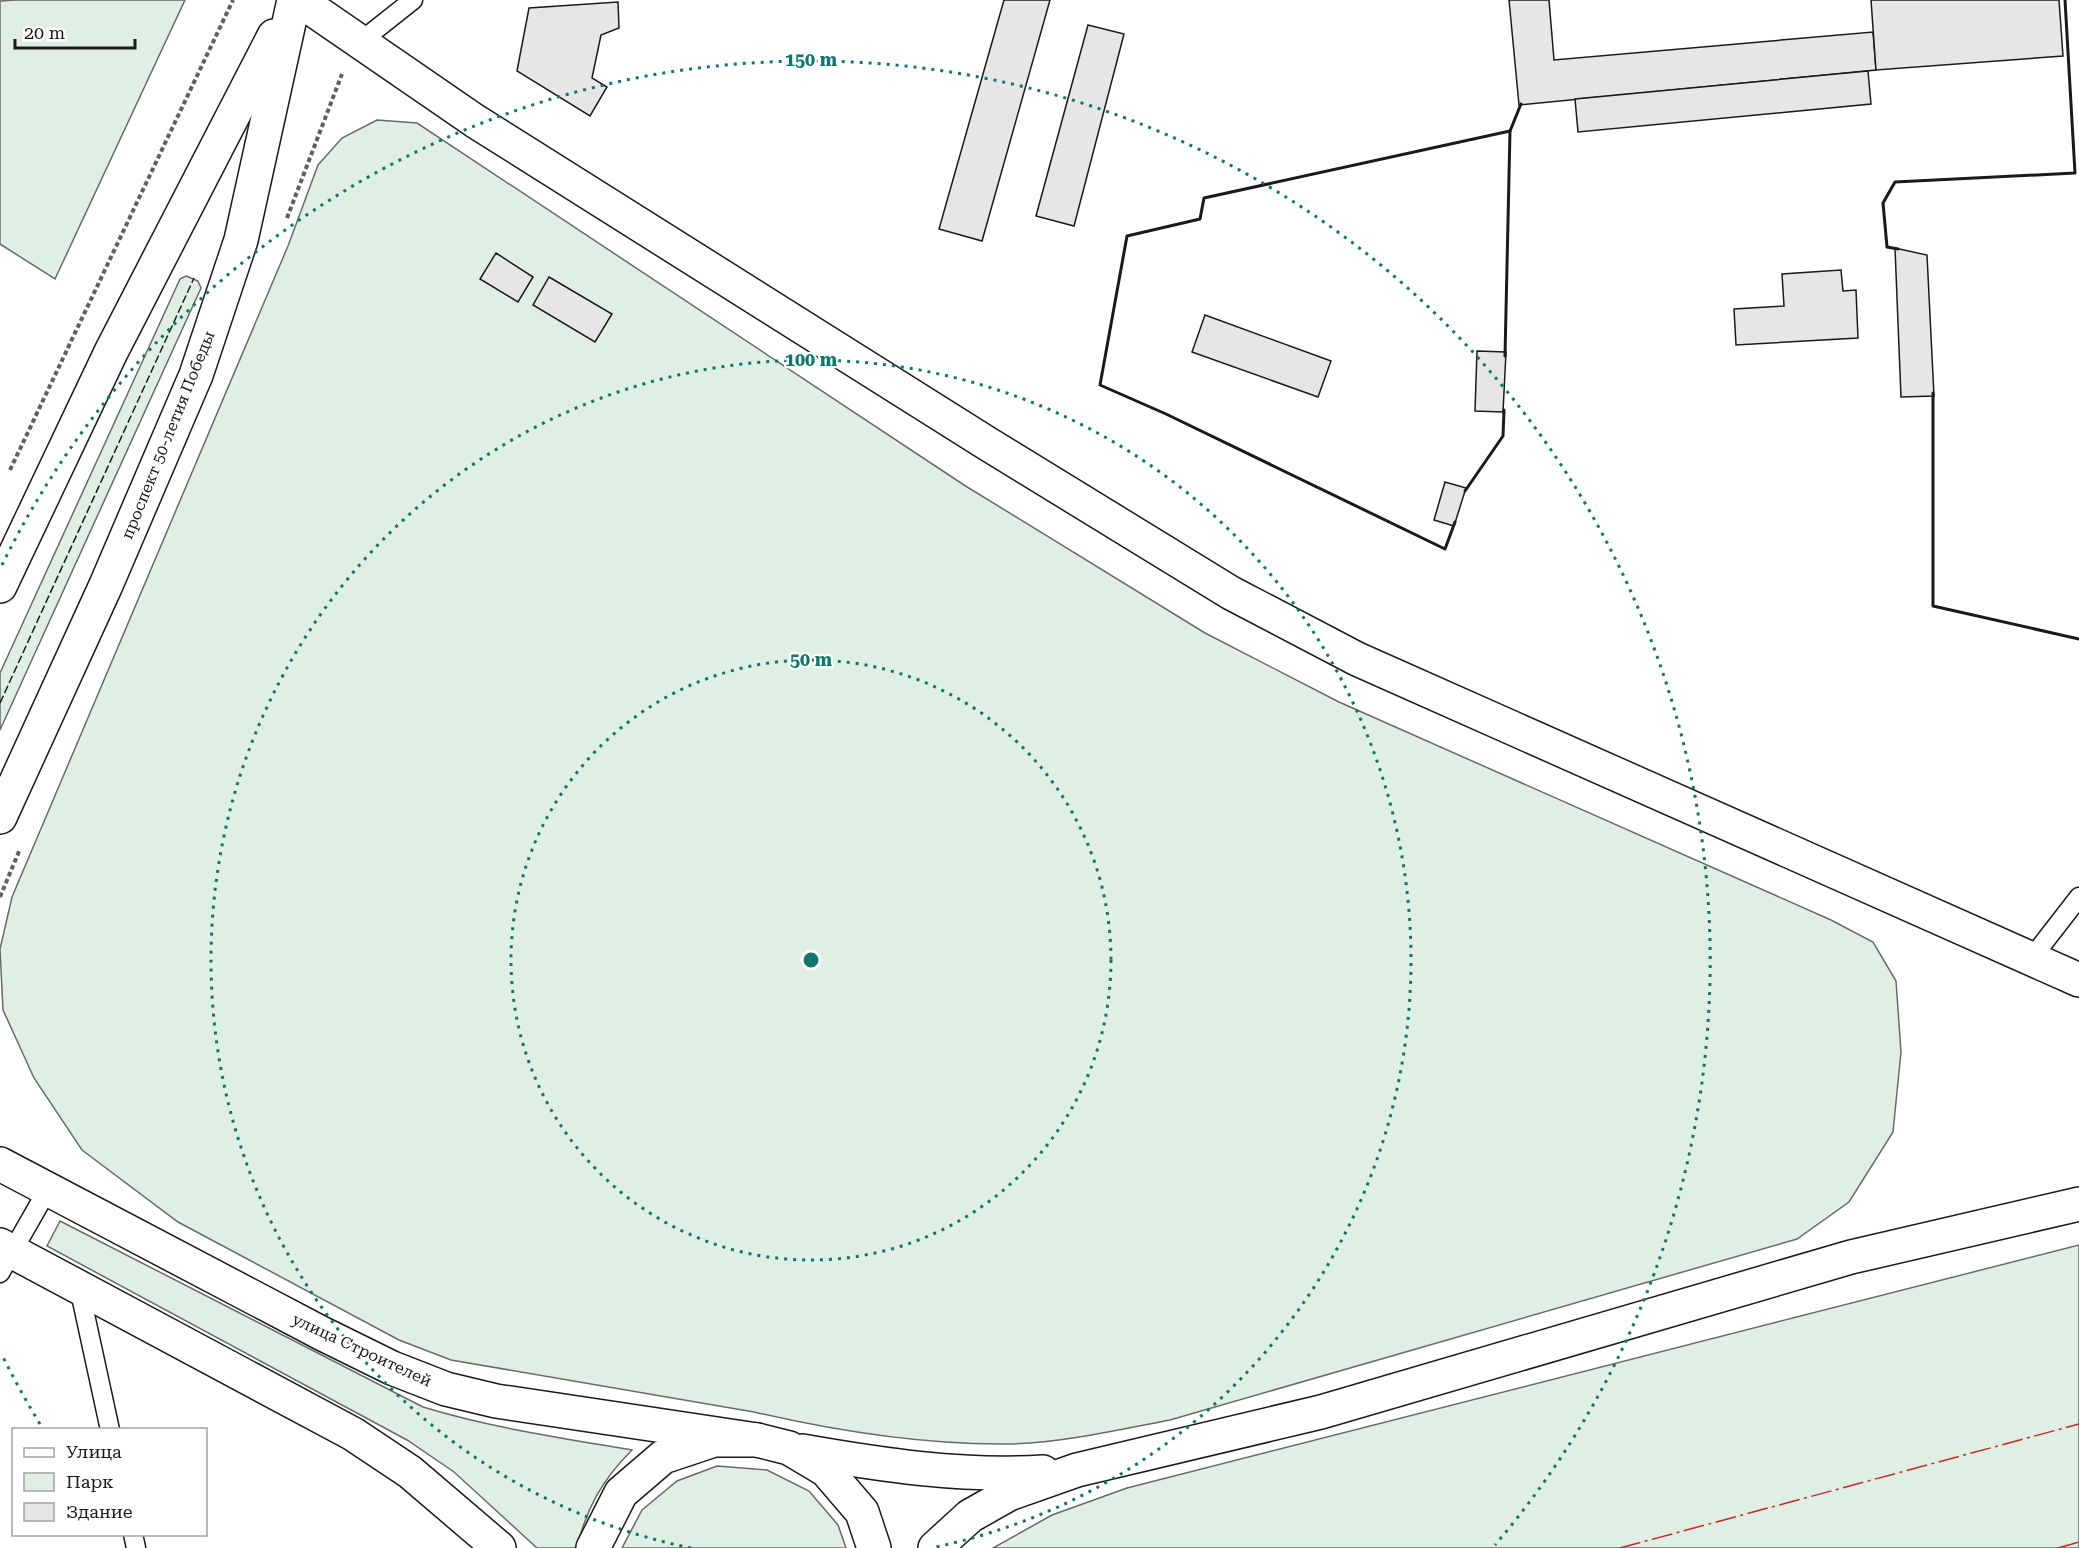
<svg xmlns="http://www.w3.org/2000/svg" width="2079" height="1548" font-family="'Roboto Serif',serif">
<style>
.green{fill:#e0efe3;stroke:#6a6a6a;stroke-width:1.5}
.building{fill:#e6e6e6;stroke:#1a1a1a;stroke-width:1.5}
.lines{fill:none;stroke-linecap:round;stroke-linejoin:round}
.service-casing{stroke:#1a1a1a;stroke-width:21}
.minor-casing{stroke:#1a1a1a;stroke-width:36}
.primary-casing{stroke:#1a1a1a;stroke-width:36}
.path{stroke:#5f5f5f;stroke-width:4;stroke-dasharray:4.5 3;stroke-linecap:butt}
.service{stroke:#fff;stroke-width:18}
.minor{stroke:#fff;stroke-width:33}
.primary{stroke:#fff;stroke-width:33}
.fence{stroke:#1a1a1a;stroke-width:1.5;stroke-dasharray:8 3;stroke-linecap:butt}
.wall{stroke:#1a1a1a;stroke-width:3}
.power{stroke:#c62828;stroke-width:1.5;stroke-dasharray:21 4.5 3 4.5;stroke-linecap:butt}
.ring{fill:none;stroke:#0f766e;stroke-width:3;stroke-dasharray:3 6}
.labels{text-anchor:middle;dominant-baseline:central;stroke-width:4.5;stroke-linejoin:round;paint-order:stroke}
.street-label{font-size:16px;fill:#1a1a1a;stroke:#fff}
.centre{fill:#0f766e;stroke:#fff;stroke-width:3}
.ring-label{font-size:18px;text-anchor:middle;font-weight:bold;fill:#0f766e;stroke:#fff;stroke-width:4.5;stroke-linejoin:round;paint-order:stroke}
</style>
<rect width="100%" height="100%" fill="#fff"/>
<g class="green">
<path d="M16 0H185L55 279 0 244V1Z"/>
<path d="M377 120 417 123 964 485 1205 633 1339 702 1831 920 1873 942 1896 981 1901 1052 1893 1132 1849 1202 1797 1239 1170 1420C1117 1430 1063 1443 1008 1444 924 1445 836 1431 754 1412L451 1360 399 1340 178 1222 82 1150 34 1078 3 1010 0 949 12 897 288 246 318 165 342 138Z"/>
<path d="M186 276 198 281 201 288 0 730V673L180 279Z"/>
<path d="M60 1221 423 1407C492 1428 561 1438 632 1450 603 1479 586 1508 577 1548H537L454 1472 407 1440 47 1246Z"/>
<path d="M2079 1245V1548H993L1052 1515 1127 1488Z"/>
<path d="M717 1466 767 1470 809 1491 838 1525 846 1548H622L642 1510 677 1481Z"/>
</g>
<g class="building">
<path d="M1004 0H1050L982 241 939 229Z"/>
<path d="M1509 0H1549L1554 60 1873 32 1876 70 1519 105Z"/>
<path d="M1871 0H2059L2063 56 1876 70Z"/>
<path d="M618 2 619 28 601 35 592 78 607 87 590 116 517 71 529 8Z"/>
<path d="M1088 25 1124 34 1074 226 1036 216Z"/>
<path d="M1868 71 1871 104 1578 132 1575 99Z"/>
<path d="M1895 248 1927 255 1934 396 1901 397Z"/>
<path d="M496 253 533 277 518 302 480 279Z"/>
<path d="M1841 270 1843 291 1856 290 1858 338 1736 345 1734 309 1784 306 1782 274Z"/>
<path d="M549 277 612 314 595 342 533 305Z"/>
<path d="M1205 315 1331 361 1318 397 1192 352Z"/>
<path d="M1477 351 1506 352 1503 412 1475 411Z"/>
<path d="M1445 482 1466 488 1454 526 1434 520Z"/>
</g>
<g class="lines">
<defs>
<g id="service">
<path d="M360 42 413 0"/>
<path d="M2031 959 2079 897"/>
<path d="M0 1273 48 1189"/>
<path d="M79 1287 110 1430"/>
<path d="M133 1534 136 1548"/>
</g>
<g id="minor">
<path d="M299 0 475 121 988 444 1231 593 1357 659 2079 980"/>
<path d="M0 1164 321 1333 392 1368 446 1389 496 1401 757 1440"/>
<path d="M0 1245 353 1434 410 1472 499 1548"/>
<path d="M802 1451C882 1465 961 1477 1043 1472"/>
<path d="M593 1548 621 1493 663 1457 714 1440H757L789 1448 826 1470 862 1512 874 1548"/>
<path d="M935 1548 970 1516 1009 1494 1077 1470 1321 1412 1851 1257 2079 1204"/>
</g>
<g id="primary">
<path d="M0 586 111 352 274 36"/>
<path d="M0 817 106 585 196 375 241 240 294 0"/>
</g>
</defs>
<use href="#service" class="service-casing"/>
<use href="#minor" class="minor-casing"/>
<use href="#primary" class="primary-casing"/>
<g class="path">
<path d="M287 218 342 74"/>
<path d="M10 470 233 0"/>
<path d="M0 897 20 849"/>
</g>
<use href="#service" class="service"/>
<use href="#minor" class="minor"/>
<use href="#primary" class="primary"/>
<path class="fence" d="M0 703 194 278"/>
<g class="wall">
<path d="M1898 249 1887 247 1883 203 1895 182 2075 173 2065 0"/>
<path d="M1505 356 1510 131 1521 104"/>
<path d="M1933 393V606L2079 639"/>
<path d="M1465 491 1503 436 1504 410"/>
<path d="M1455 522 1445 549 1166 414 1100 385 1127 236 1200 219 1204 198 1510 131"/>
</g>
<g class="power">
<path d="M1620 1548 2079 1424"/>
<path d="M2058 1548 2079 1542"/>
</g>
</g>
<g class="ring">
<circle cx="811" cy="960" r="300"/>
<path d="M691 1548A600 600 0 1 1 931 1548"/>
<path d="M40 1424A900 900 0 0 1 2 1355M2 565A900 900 0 1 1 1495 1545"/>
</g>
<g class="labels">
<g class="street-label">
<text transform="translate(168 435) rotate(-68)">проспект 50-летия Победы</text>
<text transform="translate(362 1350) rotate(25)">улица Строителей</text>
</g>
</g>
<circle cx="811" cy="960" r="9" class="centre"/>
<g class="ring-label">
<text x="811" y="66">150 m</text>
<text x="811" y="366">100 m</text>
<text x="811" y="666">50 m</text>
</g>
<rect x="12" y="1428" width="195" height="108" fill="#ffffff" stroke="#a3a3a3" stroke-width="1.5"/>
<rect x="24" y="1448" width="30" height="9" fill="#ffffff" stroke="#a3a3a3" stroke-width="1.5"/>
<text x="66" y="1458" font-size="18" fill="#1a1a1a">Улица</text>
<rect x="24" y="1473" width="30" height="18" fill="#e0efe3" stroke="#a3a3a3" stroke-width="1.5"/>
<text x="66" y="1488" font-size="18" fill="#1a1a1a">Парк</text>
<rect x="24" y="1503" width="30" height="18" fill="#e6e6e6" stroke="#a3a3a3" stroke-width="1.5"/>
<text x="66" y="1518" font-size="18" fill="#1a1a1a">Здание</text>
<path d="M15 39v9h120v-9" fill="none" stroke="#1a1a1a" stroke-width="3"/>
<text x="24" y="39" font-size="18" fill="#1a1a1a" stroke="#ffffff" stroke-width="4.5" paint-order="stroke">20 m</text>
</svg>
